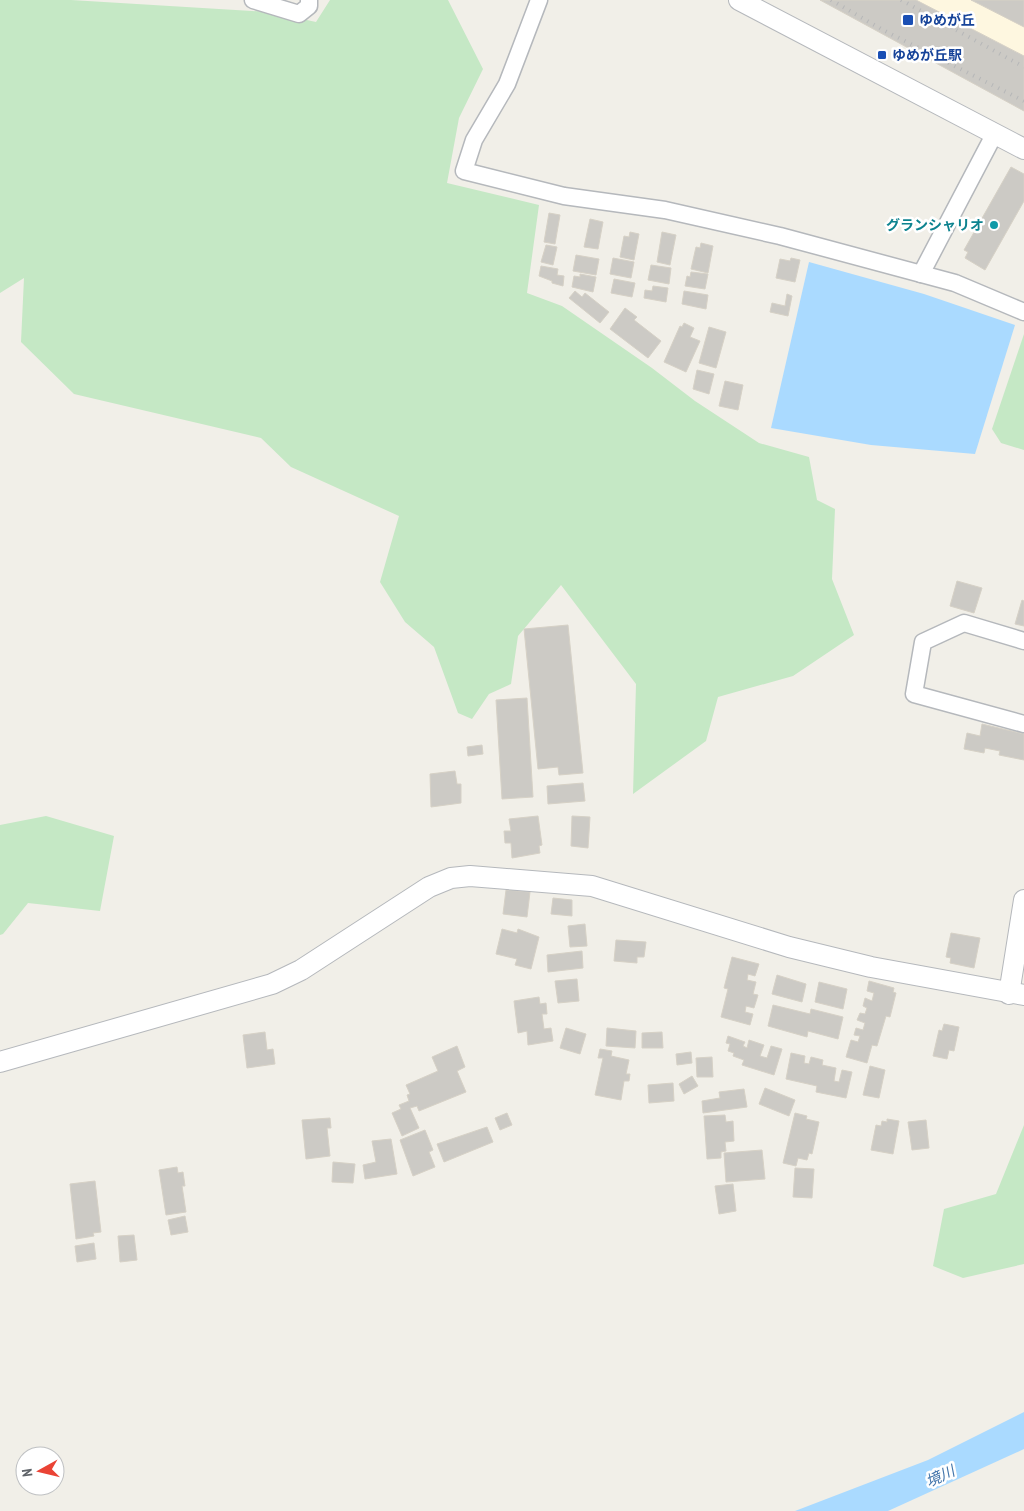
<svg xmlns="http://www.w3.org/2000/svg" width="1024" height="1511" font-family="'PT Sans Narrow','Noto Sans JP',sans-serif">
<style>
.commercial{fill:#fef7e0}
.green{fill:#c5e8c5}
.water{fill:#aadaff}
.building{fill:#cccac5;stroke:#d6d1c6}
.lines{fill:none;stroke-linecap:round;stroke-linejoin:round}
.minor-casing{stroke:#b5b8bc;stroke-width:19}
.tertiary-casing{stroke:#b5b8bc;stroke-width:22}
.minor{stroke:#fff;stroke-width:16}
.tertiary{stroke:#fff;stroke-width:20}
.rail{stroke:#b6b7b8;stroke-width:4;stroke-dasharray:1 6;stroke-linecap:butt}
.transit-dot{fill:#1a4fb4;stroke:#fff;stroke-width:2}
.culture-dot{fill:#0f9aa8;stroke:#fff;stroke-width:2}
.labels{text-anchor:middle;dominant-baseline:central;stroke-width:5;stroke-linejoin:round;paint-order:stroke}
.transit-label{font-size:14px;font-weight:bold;fill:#164399;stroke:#fff;text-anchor:start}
.culture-label{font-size:14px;font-weight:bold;fill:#0d838f;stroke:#fff;text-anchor:end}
.water-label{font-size:15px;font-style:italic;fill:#4174aa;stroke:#fff}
</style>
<rect width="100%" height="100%" fill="#f1efe8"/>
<path class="commercial" d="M916 0H1024V56L950 18Z"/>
<g class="green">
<path d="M0 0H71L270 12 316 22 330 0H448L483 69 459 118 447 183 539 205 527 293 562 306 652 368 695 401 759 443 809 457 817 500 835 509 832 579 854 635 793 676 718 697 706 741 633 794 636 684 561 585 518 636 511 684 489 694 472 719 458 713 434 647 405 622 380 582 399 516 291 467 261 438 74 394 21 342 24 278 0 293Z"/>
<path d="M1024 334V450L1001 443 992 429Z"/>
<path d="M46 816 114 836 100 911 28 903 3 934 0 935V825Z"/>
<path d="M1024 1125V1264L963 1278 933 1266 944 1209 996 1194Z"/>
</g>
<g class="water">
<path d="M809 262 924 294 1015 325 975 454 871 445 771 428Z"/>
<path d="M1024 1412V1449L888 1511H795L928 1460Z"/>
</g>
<g class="building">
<path d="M820 0H916L1024 56V111Z"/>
<path d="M971 0H1024V27L979 4Z"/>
<path d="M1011 167 1024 174V201L985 270 965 258 968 252 964 250Z"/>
<path d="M549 213 560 215 555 244 544 242Z"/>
<path d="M590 219 603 222 598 249 584 247Z"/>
<path d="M630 232 639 234 634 260 620 257 624 236 629 237Z"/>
<path d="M662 232 676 235 670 265 657 262Z"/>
<path d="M701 243 713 246 708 273 691 269 696 247 700 248Z"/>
<path d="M546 245 557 247 553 265 541 262Z"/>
<path d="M576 255 599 259 596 275 573 271Z"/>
<path d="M613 258 634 262 631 278 610 274Z"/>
<path d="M791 258 800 260 795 282 776 278 780 259 790 261Z"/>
<path d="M651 265 671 268 669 284 648 280Z"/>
<path d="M541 266 558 269 557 275 564 276 563 286 552 283V281L539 276Z"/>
<path d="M691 272 708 274 705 289 685 286 687 276 690 277Z"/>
<path d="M580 274 596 277 593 292 572 287 574 276 580 277Z"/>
<path d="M614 279 635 283 632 297 611 293Z"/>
<path d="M653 286 668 288 666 302 644 298 645 290 652 291Z"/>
<path d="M575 291 582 297 585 293 609 312 600 323 569 298Z"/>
<path d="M684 291 708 295 706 309 682 304Z"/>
<path d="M787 294 792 296 788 316 770 312 772 303 785 306Z"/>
<path d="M625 308 637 317 634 320 661 341 648 358 610 329Z"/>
<path d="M684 323 694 328 690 337 700 341 686 372 664 362 680 326 682 327Z"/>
<path d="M709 327 726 332 716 368 699 363Z"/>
<path d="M697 370 714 374 709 394 693 389Z"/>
<path d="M725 381 743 385 738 410 719 406Z"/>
<path d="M957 581 982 588 974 613 950 606Z"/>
<path d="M1022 600 1024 601V626L1015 624Z"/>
<path d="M568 625 583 773 559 775 558 767 538 769 524 629Z"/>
<path d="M527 698 533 797 502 799 496 700Z"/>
<path d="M982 724 1024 734V760L999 755 1000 751 985 748 984 753 964 749 967 733 980 736Z"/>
<path d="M482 745 483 754 468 756 467 747Z"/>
<path d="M455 771 457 784H461V803L431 807 430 774Z"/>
<path d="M583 783 585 801 548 804 547 786Z"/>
<path d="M538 816 542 845 539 846 540 853 512 858 511 843H505L504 831H511L509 819Z"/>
<path d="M572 816 590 817 588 848 571 846Z"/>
<path d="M506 890 530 892 527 917 503 914Z"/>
<path d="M553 898 572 900V916L551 914Z"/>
<path d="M585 924 587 946 570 947 568 926Z"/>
<path d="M502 929 517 933 518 929 539 937 531 969 515 965 517 959 496 954Z"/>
<path d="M951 933 980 938 974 968 950 963 951 958 946 957Z"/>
<path d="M616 940 646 942 644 957H637V963L614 961Z"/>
<path d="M582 951 583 968 548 972 547 955Z"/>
<path d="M732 957 759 964 755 976 748 974 747 980 756 982 753 994 758 995 754 1008 746 1006 745 1012 753 1014 750 1025 721 1017 728 989 724 988Z"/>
<path d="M777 975 806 984 802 1002 772 994Z"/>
<path d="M577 979 579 1001 558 1003 555 981Z"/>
<path d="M869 981 894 988 893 992 896 993 890 1017 886 1016 877 1046 872 1045 867 1063 846 1057 851 1040 858 1042 860 1036 854 1035 856 1028 863 1030 865 1023 857 1020 860 1013 865 1014 867 1008 863 1006 865 998 872 1001 874 993 867 991Z"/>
<path d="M819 982 847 989 843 1009 815 1002Z"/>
<path d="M539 997 540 1004 546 1003 547 1014H542L544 1029 551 1028 553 1041 528 1045 527 1031 518 1033 514 1001Z"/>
<path d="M773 1005 810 1014 811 1009 843 1017 838 1039 808 1031 807 1037 768 1026Z"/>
<path d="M944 1024 959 1027 954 1051 949 1050 947 1059 933 1056 939 1030 942 1031Z"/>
<path d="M566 1028 586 1034 580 1054 560 1048Z"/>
<path d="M607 1028 636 1031 635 1048 606 1046Z"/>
<path d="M265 1032 267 1050 273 1049 275 1064 247 1068 243 1035Z"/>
<path d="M662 1032 663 1048H642V1033Z"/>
<path d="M728 1036 745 1042 743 1046 747 1048 749 1040 764 1045 760 1056 767 1058 771 1046 782 1049 774 1075 742 1065 744 1060 733 1056 734 1053 728 1051 730 1044 726 1043Z"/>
<path d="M457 1046 465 1067 457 1071 466 1092 419 1111 417 1106 410 1108 419 1128 402 1136 392 1113 401 1109 399 1105 409 1101 407 1095 410 1094 406 1085 438 1071 432 1057Z"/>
<path d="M600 1049 612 1051 611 1056 629 1060 626 1074H630L629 1081H624L621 1100 595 1095 603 1058H598Z"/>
<path d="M691 1052 692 1063 677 1065 676 1054Z"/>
<path d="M791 1053 805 1056 804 1063 809 1064 811 1057 823 1060 822 1065 836 1068 834 1081 839 1082 842 1070 852 1072 846 1098 816 1092 817 1086 786 1079Z"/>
<path d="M712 1057 713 1077H697L696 1058Z"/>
<path d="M870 1066 885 1070 879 1098 863 1095Z"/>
<path d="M692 1076 698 1086 684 1094 679 1084Z"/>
<path d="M673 1083 674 1101 649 1103 648 1085Z"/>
<path d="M765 1088 795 1100 789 1116 759 1104Z"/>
<path d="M744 1089 747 1107 703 1113 702 1101 720 1098 719 1092Z"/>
<path d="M507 1113 512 1125 500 1130 495 1118Z"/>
<path d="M795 1113 807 1116 806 1119 819 1122 812 1154 809 1153 807 1160 798 1158 796 1166 783 1163Z"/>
<path d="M725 1115 726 1122 733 1121 734 1141 725 1142 726 1151 721 1152V1158L707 1159 704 1116Z"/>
<path d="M330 1118 331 1128H327L330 1156 306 1159 302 1120Z"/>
<path d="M887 1119 899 1121 893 1154 871 1150 876 1125 881 1126 882 1121 887 1122Z"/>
<path d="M926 1120 929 1148 912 1150 908 1122Z"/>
<path d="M487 1127 493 1142 444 1162 437 1144Z"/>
<path d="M425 1130 433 1150 429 1152 435 1167 413 1176 400 1140Z"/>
<path d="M391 1139 397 1174 365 1179 363 1165 376 1162 372 1141Z"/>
<path d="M762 1150 765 1179 726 1182 724 1153Z"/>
<path d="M333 1162 355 1164 353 1183 332 1182Z"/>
<path d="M177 1167 178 1173 183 1172 185 1186H182L186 1212 166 1215 159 1170Z"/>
<path d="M795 1168 814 1169 812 1198 793 1197Z"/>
<path d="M95 1181 101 1232 93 1233 94 1236 76 1239 70 1184Z"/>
<path d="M733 1184 736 1211 719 1214 715 1186Z"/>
<path d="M185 1216 188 1232 171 1235 168 1220Z"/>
<path d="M134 1235 137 1260 120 1262 118 1236Z"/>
<path d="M94 1243 96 1259 77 1262 75 1246Z"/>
</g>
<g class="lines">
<defs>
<g id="minor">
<path d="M253 0 299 14 309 6V0"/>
<path d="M539 0 507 84 474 140 464 171 564 196 665 210 780 236 955 283 1024 312"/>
<path d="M921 274 995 133"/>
<path d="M1024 641 964 623 923 642 914 694 1024 724"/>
</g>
<g id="tertiary">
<path d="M739 0 1024 149"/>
<path d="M1009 994 1024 900"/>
<path d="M0 1062 272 984 301 970 429 887 451 878 470 876 592 886 789 947 871 967 1024 995"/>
</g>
</defs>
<use href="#minor" class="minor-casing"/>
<use href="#tertiary" class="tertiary-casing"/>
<use href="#minor" class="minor"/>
<use href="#tertiary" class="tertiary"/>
<g class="rail">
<path d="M831 0 885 31 1024 101"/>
<path d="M901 0 1024 67"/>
</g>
</g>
<g class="transit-dot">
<rect x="902" y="14" width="12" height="12" rx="2.5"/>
<rect x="877" y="50" width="10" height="10" rx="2.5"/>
</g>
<circle class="culture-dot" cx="994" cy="225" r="5"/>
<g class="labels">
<g class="transit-label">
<text x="919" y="20">ゆめが丘</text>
<text x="892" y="55">ゆめが丘駅</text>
</g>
<g class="culture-label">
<text x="984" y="225">グランシャリオ</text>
</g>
<g class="water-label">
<text transform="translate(940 1476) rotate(-25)">境川</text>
</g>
</g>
<g transform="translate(40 1471) rotate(262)"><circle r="24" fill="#ffffff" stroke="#bfc1c3"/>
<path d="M0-4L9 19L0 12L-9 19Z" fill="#ea4335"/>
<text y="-8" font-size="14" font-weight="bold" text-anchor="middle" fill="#5f6368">N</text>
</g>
</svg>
